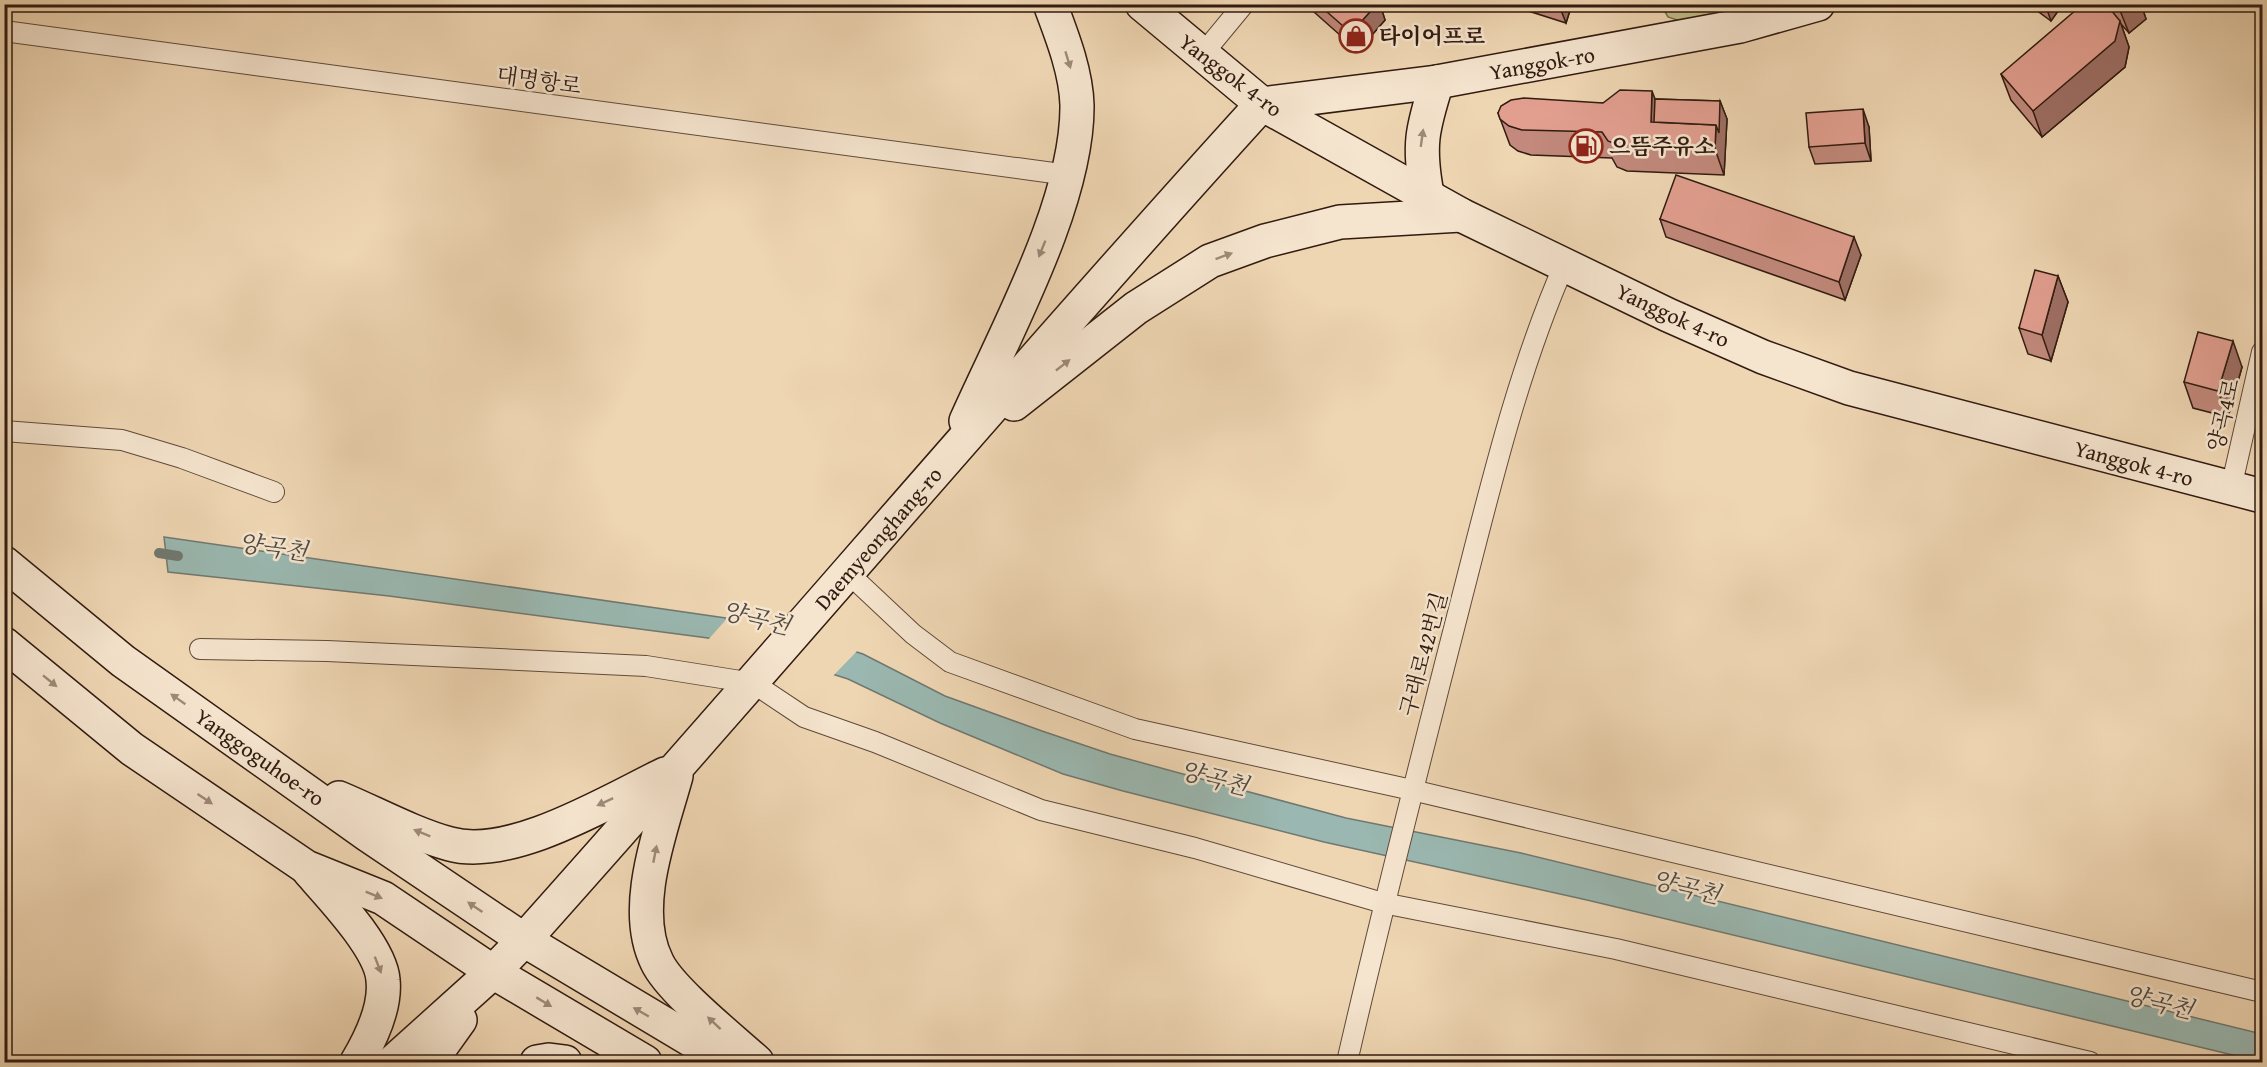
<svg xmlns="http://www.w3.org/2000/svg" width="2267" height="1067" font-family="'Gentium Book Plus','Noto Serif KR',serif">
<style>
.green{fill:#c0bc88;stroke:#786c4c;stroke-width:1.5}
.water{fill:#9ab8b1;stroke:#707971;stroke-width:1.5}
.pier{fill:#efd6b3}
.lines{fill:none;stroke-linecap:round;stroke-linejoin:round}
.stream{stroke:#707971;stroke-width:10}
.lane-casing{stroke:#604a39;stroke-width:22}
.secondary-casing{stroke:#311b10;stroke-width:36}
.lane{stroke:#f5e4ce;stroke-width:20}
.secondary{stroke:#f5e4ce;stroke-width:33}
.wall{fill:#c2897c;stroke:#311b10;stroke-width:1.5}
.shaded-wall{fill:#9e6f65;stroke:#311b10;stroke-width:1.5}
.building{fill:#e29f90;stroke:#311b10;stroke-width:1.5}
.oneway{fill:#9d8a78}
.labels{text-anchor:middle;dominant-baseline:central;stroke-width:5;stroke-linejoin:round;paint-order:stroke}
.poi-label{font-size:22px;font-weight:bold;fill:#311b10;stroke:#f5e4ce;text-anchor:start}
.street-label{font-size:22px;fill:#311b10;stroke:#f5e4ce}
.water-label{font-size:24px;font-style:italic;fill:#504a40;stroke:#f5e4ce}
</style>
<rect width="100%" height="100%" fill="#efd6b3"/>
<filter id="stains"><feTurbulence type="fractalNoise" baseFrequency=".00333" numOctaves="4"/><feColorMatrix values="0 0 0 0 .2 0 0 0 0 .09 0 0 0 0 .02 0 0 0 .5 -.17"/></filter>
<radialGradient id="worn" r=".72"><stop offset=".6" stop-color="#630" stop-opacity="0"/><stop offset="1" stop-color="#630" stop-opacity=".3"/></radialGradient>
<path class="green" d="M1661 5H1762L1683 22 1668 17Z"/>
<path class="water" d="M164 537 767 624 863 654 945 696 1042 731 1110 754 1223 785 1346 818 1521 853 2262 1034V1062L1587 900 1324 842 1123 791 1063 774 940 723 848 679 747 647 708 638 389 596 168 572Z"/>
<path class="pier" d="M731 614 768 622 859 649 832 677 746 650 707 641Z"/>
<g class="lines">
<path class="stream" d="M159 553 178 556"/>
<defs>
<g id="lane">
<path d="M4 31 1068 175"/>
<path d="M1201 56 1244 4"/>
<path d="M4 431 122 440 182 458 274 492"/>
<path d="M2231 488 2262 352"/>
<path d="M848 573 913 634 950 662 1135 729 1412 790 2262 992"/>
<path d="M200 649 327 651 646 666 753 683 804 717 875 742 1041 810 1195 848 1383 903 1616 949 2090 1062"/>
<path d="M1347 1062C1382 909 1421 757 1460 605 1490 489 1517 372 1565 263"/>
</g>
<g id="secondary">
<path d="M1142 4 1262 104 1461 215 1668 315 1763 357 1849 388 2262 496"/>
<path d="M1262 104 1437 82 1740 26 1818 4"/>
<path d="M1427 194C1418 146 1422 129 1437 82"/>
<path d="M1014 404 1136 308 1210 261 1265 241 1340 222 1461 215"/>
<path d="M966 421C1005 333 1078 202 1077 105 1076 71 1062 36 1050 4"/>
<path d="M4 563 123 661 368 835 524 940 728 1062"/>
<path d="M4 644 132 749 306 867 383 898 493 972 645 1062"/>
<path d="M676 776C661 831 630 908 657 962 670 990 733 1040 757 1062"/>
<path d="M339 798C375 813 413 834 450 844 511 861 609 801 665 774"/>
<path d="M309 871C330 895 381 948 383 980 386 1007 370 1040 357 1062"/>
<path d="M393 1062 493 972 524 940C772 663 1012 379 1262 104"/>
<path d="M430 1062 460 1020"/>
<path d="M537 1062 549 1060 565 1062"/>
</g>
</defs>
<use href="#lane" class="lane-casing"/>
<use href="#secondary" class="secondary-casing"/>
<use href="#lane" class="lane"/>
<use href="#secondary" class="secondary"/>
</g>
<g class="wall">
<path d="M1305 4H1380L1385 20 1358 51Z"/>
<path d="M1520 4H1572L1566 23 1522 9Z"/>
<path d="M2028 4H2063L2051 21Z"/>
<path d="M2108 4H2141L2146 19 2129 33 2121 24 2129 47 2125 67 2042 137 2011 100 2001 74 2110 10Z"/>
<path d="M1655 99 1720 101 1727 119 1724 175 1627 171 1617 167 1612 158 1531 155 1518 151 1510 145 1498 113 1603 103Z"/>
<path d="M1869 127 1871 161 1815 164 1809 147Z"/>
<path d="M1660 219 1861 255 1845 300 1666 237Z"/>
<path d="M2058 276 2068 302 2051 361 2028 354 2019 328Z"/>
<path d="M2242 367 2228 417 2193 408 2184 382Z"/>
</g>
<g class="shaded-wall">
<path d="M1377 4H1380L1385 20 1358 51 1351 33Z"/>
<path d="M1559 4H1572L1566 23 1559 5Z"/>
<path d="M2045 4H2063L2051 21Z"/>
<path d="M2123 4H2141L2146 19 2129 33 2119 8Z"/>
<path d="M2120 21 2129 47 2125 67 2042 137 2033 111Z"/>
<path d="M1652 91 1662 117 1654 130 1651 122Z"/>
<path d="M1720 101 1727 119 1724 175 1715 149 1716 125Z"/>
<path d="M1863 109 1869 127 1871 161 1865 143Z"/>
<path d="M1854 237 1861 255 1845 300 1839 282Z"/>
<path d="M2058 276 2068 302 2051 361 2042 335Z"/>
<path d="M2233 341 2242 367 2228 417 2218 391Z"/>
</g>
<g class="building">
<path d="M1318 4H1377L1351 33Z"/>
<path d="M2083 4H2106L2120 21 2115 41 2033 111 2001 74Z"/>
<path d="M1620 90 1652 91 1651 122 1716 125 1715 149 1618 145 1608 141 1602 132 1522 130 1509 126 1500 119 1498 113 1501 106 1511 100 1524 98 1603 103Z"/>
<path d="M1655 99 1720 101 1719 133 1716 125 1654 122Z"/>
<path d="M1863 109 1865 143 1809 147 1806 113Z"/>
<path d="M1676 175 1854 237 1839 282 1660 219Z"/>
<path d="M2035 270 2058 276 2042 335 2019 328Z"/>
<path d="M2198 332 2233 341 2218 391 2184 382Z"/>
</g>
<defs><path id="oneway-solid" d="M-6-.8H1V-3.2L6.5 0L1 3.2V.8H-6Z" transform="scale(1.5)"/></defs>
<g class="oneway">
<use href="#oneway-solid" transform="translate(1068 60) rotate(73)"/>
<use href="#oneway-solid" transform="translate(1422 138) rotate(-82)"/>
<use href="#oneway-solid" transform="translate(1042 249) rotate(112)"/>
<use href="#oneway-solid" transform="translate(1224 256) rotate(-20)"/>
<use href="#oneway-solid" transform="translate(1063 365) rotate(-38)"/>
<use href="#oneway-solid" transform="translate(50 681) rotate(39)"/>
<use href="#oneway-solid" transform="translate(178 699) rotate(-145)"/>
<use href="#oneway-solid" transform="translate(205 799) rotate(34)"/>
<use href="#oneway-solid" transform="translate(605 802) rotate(155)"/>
<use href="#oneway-solid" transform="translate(422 833) rotate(-158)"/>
<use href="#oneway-solid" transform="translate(655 854) rotate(-79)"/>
<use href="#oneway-solid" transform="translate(374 895) rotate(22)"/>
<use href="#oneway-solid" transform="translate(475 907) rotate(-146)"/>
<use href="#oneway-solid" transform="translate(378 965) rotate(69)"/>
<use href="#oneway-solid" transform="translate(544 1002) rotate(31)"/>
<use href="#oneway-solid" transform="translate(641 1012) rotate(-150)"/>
<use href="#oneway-solid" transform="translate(714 1023) rotate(-137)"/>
</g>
<defs>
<symbol id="shop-ring" viewBox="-11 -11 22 22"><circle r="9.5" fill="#f5e4ce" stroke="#8f2418" stroke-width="1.5"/><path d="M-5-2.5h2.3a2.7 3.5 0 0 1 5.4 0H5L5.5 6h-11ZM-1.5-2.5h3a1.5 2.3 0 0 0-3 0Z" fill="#8f2418"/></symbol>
<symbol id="fuel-ring" viewBox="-11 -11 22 22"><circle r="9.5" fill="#f5e4ce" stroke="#8f2418" stroke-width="1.5"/><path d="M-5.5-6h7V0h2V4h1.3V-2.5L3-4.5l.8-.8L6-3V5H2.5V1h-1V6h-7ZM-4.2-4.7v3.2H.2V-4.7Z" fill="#8f2418"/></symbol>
</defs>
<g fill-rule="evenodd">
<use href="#shop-ring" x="1337" y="17" width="38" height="38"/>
<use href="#fuel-ring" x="1567" y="127" width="38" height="38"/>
</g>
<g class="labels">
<g class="poi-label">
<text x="1379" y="36">타이어프로</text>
<text x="1609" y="146">으뜸주유소</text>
</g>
<g class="street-label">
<text transform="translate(1542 63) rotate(-10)">Yanggok-ro</text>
<text transform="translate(1231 75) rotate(37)">Yanggok 4-ro</text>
<text transform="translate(539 80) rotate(8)">대명항로</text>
<text transform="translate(1673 315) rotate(25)">Yanggok 4-ro</text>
<text transform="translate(2223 415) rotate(-77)">양곡4로</text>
<text transform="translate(2134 463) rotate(15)">Yanggok 4-ro</text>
<text transform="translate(878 538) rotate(-49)">Daemyeonghang-ro</text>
<text transform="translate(1423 654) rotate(-75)">구래로42번길</text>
<text transform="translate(260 757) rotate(35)">Yanggoguhoe-ro</text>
</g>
<g class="water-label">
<text transform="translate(273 547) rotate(8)">양곡천</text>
<text transform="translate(756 618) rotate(14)">양곡천</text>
<text transform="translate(1214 778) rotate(15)">양곡천</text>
<text transform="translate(1686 887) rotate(14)">양곡천</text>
<text transform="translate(2159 1002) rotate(14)">양곡천</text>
</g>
</g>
<rect width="2267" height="1067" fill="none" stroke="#efd6b3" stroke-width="24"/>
<rect x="6" y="6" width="2255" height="1055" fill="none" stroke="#311b10" stroke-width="3"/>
<rect x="12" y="12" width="2243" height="1043" fill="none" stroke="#311b10" stroke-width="1.5"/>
<rect width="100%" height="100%" filter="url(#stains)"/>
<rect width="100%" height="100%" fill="url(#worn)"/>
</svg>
